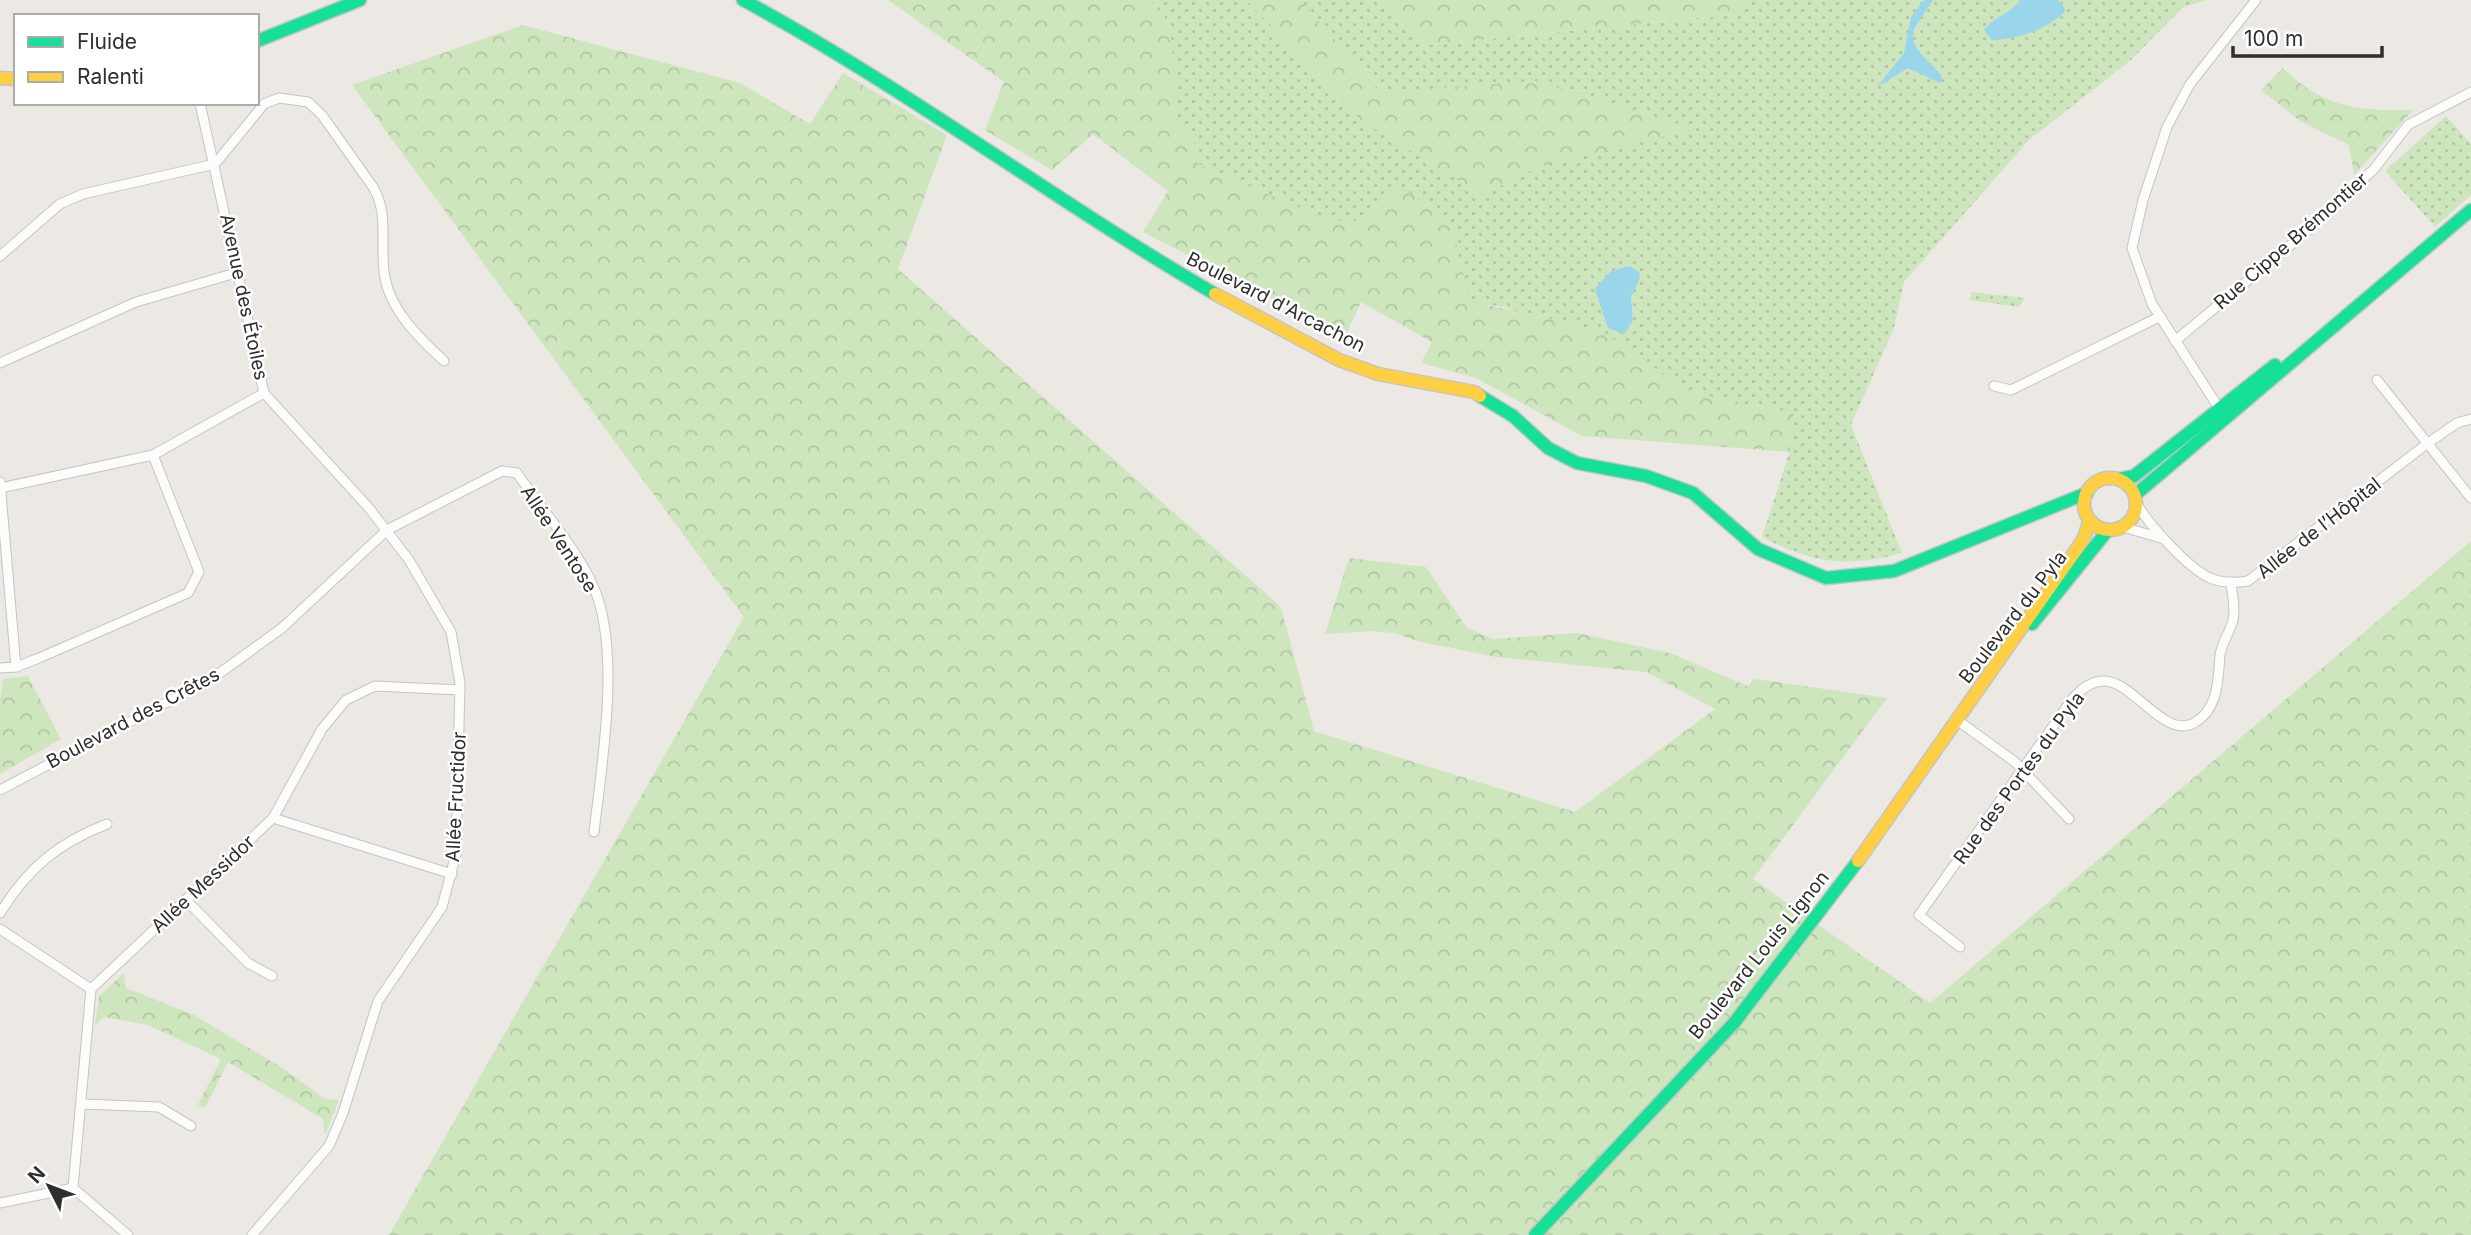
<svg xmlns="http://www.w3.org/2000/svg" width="2471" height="1235" font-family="Inter,sans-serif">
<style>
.grass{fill:url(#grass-dots)}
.forest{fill:url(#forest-crowns)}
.water{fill:#99d6ec}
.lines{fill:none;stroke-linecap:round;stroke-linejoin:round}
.street-casing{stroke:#c5c4c5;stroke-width:11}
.fast-casing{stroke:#c5c4c5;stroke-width:15}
.slow-casing{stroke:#c5c4c5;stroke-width:15}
.street{stroke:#fcfcfb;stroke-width:9}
.fast{stroke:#16e098;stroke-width:12}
.slow{stroke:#ffcf43;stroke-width:12}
.labels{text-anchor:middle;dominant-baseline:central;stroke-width:5;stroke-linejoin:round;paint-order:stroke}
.street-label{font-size:19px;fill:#2e2e2e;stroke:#fff}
</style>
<defs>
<pattern id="grass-dots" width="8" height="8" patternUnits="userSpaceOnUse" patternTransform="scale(1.75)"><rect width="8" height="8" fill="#cee6be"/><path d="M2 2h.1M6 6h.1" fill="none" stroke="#b1c6a4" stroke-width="1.8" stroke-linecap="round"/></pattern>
<pattern id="forest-crowns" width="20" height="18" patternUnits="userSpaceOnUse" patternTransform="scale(1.75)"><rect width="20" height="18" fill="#cee6be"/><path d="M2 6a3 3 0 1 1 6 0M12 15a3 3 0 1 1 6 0" fill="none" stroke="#b1c6a4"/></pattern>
</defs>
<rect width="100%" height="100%" fill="#ece8e4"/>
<g class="grass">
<path d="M1110 0H1382L1420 46 1727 15 1752 0H2207L2183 7 2132 59 2029 140 1904 282 1894 328 1851 425 1902 553C1846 568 1814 564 1762 537L1792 444 1741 436 1505 307 1470 302 1093 134 1052 170 985 130Z"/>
<path d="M2446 116 2471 144V195L2435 227 2385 171Z"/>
<path d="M1972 292 2025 298 2019 307 1969 300Z"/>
</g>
<g class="forest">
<path d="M888 0H1147L1164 10 1176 73 1175 118 1194 138 1197 163 1328 220 1364 221 1397 183 1451 223 1470 301 1578 325 1625 344 1684 391 1794 413V437L1789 452 1582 436 1476 378 1421 363 1432 342 1361 302 1345 337 1143 232 1168 191 1093 134 1052 170 985 130 1004 82Z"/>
<path d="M1246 0H1300L1380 92 1536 81 1695 129 1539 167 1482 195 1362 121Z"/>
<path d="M1382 0H1752L1727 15 1420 46Z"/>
<path d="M523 25 740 83 810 124 843 73 947 135 898 269 1281 607 1314 731 1575 812 1715 709 1646 672 1496 657 1417 641 1394 633 1372 631 1325 634 1349 558 1426 567 1467 628 1493 639 1577 633 1670 653 1747 686 1755 679 1887 698 1753 879 1930 1003 2471 541V1235H389L744 617 352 85Z"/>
<path d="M2283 68C2323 108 2359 111 2413 110L2354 175 2349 145 2300 121 2261 90Z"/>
<path d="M28 676 61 739 0 774V699L3 679Z"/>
<path d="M124 973 126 988 194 1015 284 1069 325 1099 339 1100 325 1135 323 1119 228 1062 205 1108 198 1105 221 1059 148 1025 104 1017 95 1025 99 996Z"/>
</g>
<g class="water">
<path d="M1924 0H1933L1914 29 1913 40C1917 54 1934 64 1942 77L1940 83 1908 68 1877 87 1904 53 1911 17Z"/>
<path d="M2020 0H2058L2065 8 2064 13C2042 31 2021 38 1992 40L1984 30C1994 16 2011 14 2020 0Z"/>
<path d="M1630 266 1639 272 1640 278 1631 297 1633 321 1624 334 1608 328 1595 289 1611 271Z"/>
</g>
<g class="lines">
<defs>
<g id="street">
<path d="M200 103 264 393 369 508 409 560 451 632 460 683 456 854 442 907 378 1001 343 1113 329 1146 252 1235"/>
<path d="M0 256 60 204 83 194 215 164 264 104 279 98 308 102 322 115 373 187C390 215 379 247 385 278 391 311 420 339 444 361"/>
<path d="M2175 341 2311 228 2374 169 2408 125 2471 92"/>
<path d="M0 363 136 302 239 272"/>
<path d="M2377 380 2471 498"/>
<path d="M1994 386 2011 390 2159 317"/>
<path d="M2222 413 2152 304 2132 248 2143 200 2167 127 2190 84 2256 0"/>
<path d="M0 482 16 667"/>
<path d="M0 488 153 455 264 393"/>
<path d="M2137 504C2149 525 2188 568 2210 578 2222 583 2236 583 2248 581L2428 443 2457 423 2471 419"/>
<path d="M2123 527 2161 538"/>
<path d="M0 668 16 667 39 658 188 593 199 572 153 455"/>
<path d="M1957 720 2015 762 2069 819"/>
<path d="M0 790 213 678 282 628 387 530 502 471 517 473C540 507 579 552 594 588 621 651 602 763 594 832"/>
<path d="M273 818 452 874"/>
<path d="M186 900 248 963 272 976"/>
<path d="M0 913C28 868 58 843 107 824"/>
<path d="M0 929 91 989"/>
<path d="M1960 947 1919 915 2073 698C2081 689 2093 680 2106 681 2135 684 2165 739 2194 723 2219 709 2218 679 2220 655 2222 642 2230 632 2233 620 2236 608 2232 594 2231 582"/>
<path d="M82 1104 159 1107 191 1126"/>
<path d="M73 1188 91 989 273 818 322 729 346 700 375 686 460 690"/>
<path d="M0 1203 73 1188 128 1235"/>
</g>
<g id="fast">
<path d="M743 0C906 88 1055 201 1215 294"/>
<path d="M257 41 360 0"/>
<path d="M1480 396 1513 416 1548 448 1577 463 1646 476 1693 493 1758 549 1826 578 1894 571 2087 493"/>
<path d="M2119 479 2134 476 2275 365"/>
<path d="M2135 495 2471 210"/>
<path d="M2032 624 2108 530"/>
<path d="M1535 1235 1734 1023 1858 861"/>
</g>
<g id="slow">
<path d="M0 78 16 79"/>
<path d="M1215 294 1339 360 1378 374 1474 392 1480 396"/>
<circle cx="2110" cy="504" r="26"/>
<path d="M1858 861 2083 540 2090 520"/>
</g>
</defs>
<use href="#street" class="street-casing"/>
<use href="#fast" class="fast-casing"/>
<use href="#slow" class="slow-casing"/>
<use href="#street" class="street"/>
<use href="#fast" class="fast"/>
<use href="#slow" class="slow"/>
</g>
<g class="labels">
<g class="street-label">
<text transform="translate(2291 241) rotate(-41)">Rue Cippe Brémontier</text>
<text transform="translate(244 297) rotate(78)">Avenue des Étoiles</text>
<text transform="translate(1276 302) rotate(27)">Boulevard d'Arcachon</text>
<text transform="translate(2319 528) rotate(-38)">Allée de l’Hôpital</text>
<text transform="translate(559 539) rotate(57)">Allée Ventose</text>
<text transform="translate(2013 617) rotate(-52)">Boulevard du Pyla</text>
<text transform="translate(133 718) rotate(-28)">Boulevard des Crêtes</text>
<text transform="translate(2019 778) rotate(-54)">Rue des Portes du Pyla</text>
<text transform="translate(456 797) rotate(-87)">Allée Fructidor</text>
<text transform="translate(203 884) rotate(-43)">Allée Messidor</text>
<text transform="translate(1759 955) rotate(-51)">Boulevard Louis Lignon</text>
</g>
</g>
<rect x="14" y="14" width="245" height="91" fill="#ffffff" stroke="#ababab" stroke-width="2"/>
<rect x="28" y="37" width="35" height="10" fill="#16e098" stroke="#ababab" stroke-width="2"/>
<text x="77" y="49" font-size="21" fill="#2e2e2e">Fluide</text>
<rect x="28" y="72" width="35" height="10" fill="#ffcf43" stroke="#ababab" stroke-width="2"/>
<text x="77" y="84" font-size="21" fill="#2e2e2e">Ralenti</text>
<g transform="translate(49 1186) rotate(312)" stroke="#ffffff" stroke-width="5" paint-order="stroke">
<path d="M0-5L12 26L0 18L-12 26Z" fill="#2e2e2e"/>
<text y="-10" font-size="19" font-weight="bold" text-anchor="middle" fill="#2e2e2e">N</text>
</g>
<path d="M2233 46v10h149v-10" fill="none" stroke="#2e2e2e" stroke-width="3.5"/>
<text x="2244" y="46" font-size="21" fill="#2e2e2e" stroke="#ffffff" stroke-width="5" paint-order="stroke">100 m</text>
</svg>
